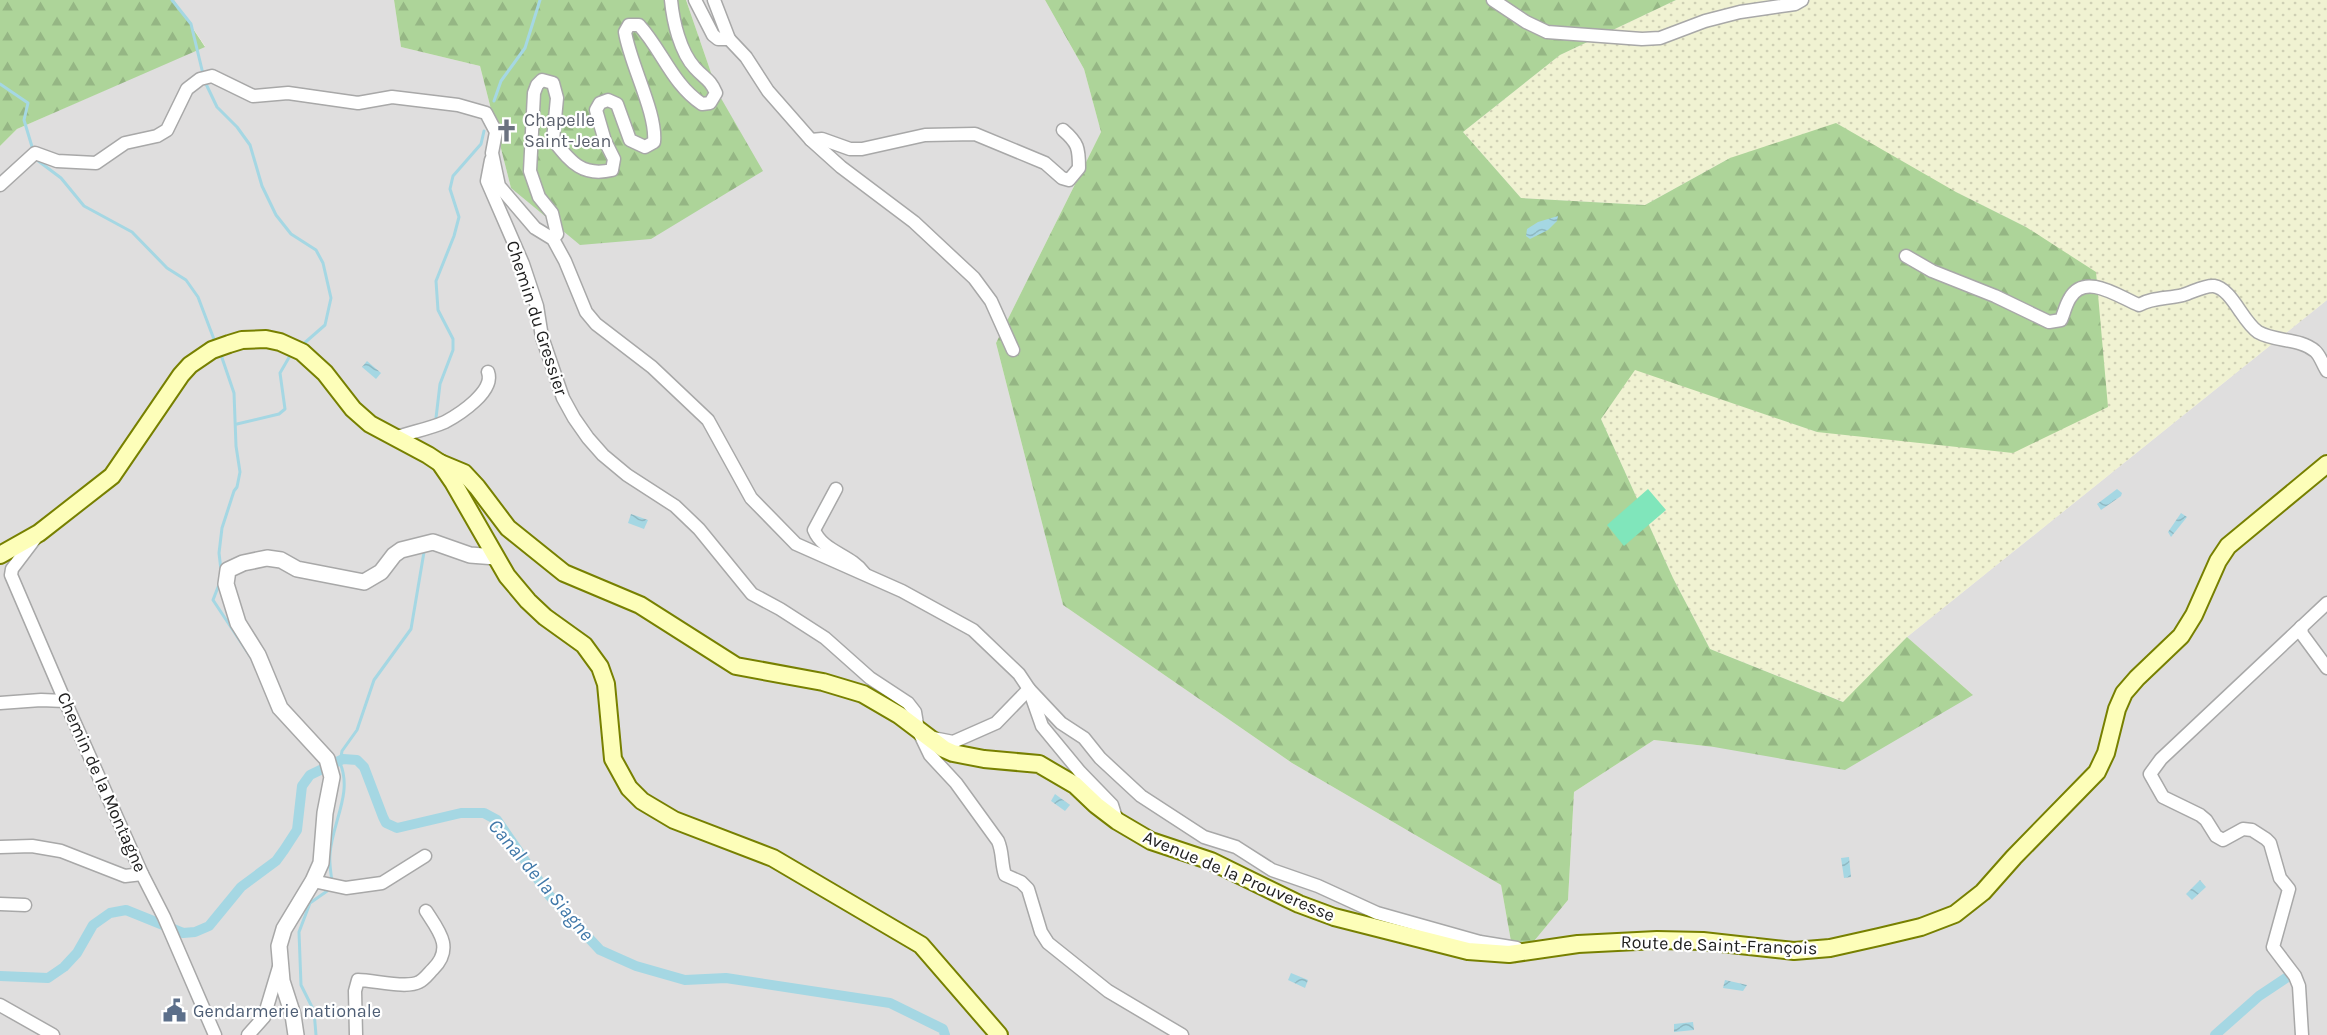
<svg xmlns="http://www.w3.org/2000/svg" width="2327" height="1035" font-family="Karla,sans-serif">
<style>
.residential{fill:#dfdede}
.farmland{fill:url(#farmland-dots)}
.forest{fill:url(#forest-firs)}
.pitch{fill:#80e6bb}
.water{fill:url(#water-waves)}
.lines{fill:none;stroke-linecap:round;stroke-linejoin:round}
.stream{stroke:#a5d7e3;stroke-width:3}
.canal{stroke:#a5d7e3;stroke-width:10}
.minor-casing{stroke:#a8a8a8;stroke-width:15}
.tertiary-casing{stroke:#a8a8a8;stroke-width:18}
.secondary-casing{stroke:#778000;stroke-width:20}
.minor{stroke:#fff;stroke-width:12}
.tertiary{stroke:#fff;stroke-width:15}
.secondary{stroke:#fdfeb9;stroke-width:16}
.labels{text-anchor:middle;dominant-baseline:central;stroke-width:4.5;stroke-linejoin:round;paint-order:stroke}
.worship-label{font-size:18px;fill:#5b616d;stroke:#fff;text-anchor:start}
.street-label{font-size:18px;fill:#212121;stroke:#fff}
.service-label{font-size:18px;fill:#4e5e75;stroke:#fff;text-anchor:start}
.water-label{font-size:20px;font-style:italic;fill:#4078a9;stroke:#fff}
</style>
<defs>
<pattern id="farmland-dots" width="8" height="8" patternUnits="userSpaceOnUse" patternTransform="scale(1.5)"><rect width="8" height="8" fill="#f0f2d2"/><path d="M2 2h.1M6 6h.1" fill="none" stroke="#cecfb4" stroke-width="1.8" stroke-linecap="round"/></pattern>
<pattern id="forest-firs" width="22" height="20" patternUnits="userSpaceOnUse" patternTransform="scale(1.5)"><rect width="22" height="20" fill="#add499"/><path d="M5 1l3.5 6h-7zM16 11l3.5 6h-7z" fill="#95b684"/></pattern>
<pattern id="water-waves" width="16" height="10" patternUnits="userSpaceOnUse" patternTransform="scale(1.5)"><rect width="16" height="10" fill="#a5d7e3"/><path d="M0 5q4-4 8 0t8 0" fill="none" stroke="#8eb8c2"/></pattern>
</defs>
<rect width="100%" height="100%" fill="#f2eee7"/>
<path class="residential" d="M174 0H394L401 47 480 66 511 188 718 93 686 0H1045L1084 69 1101 132 996 343 1063 605 1292 763 1501 885 1515 964 1568 900 1574 792 1654 740 1714 747 1972 694 1907 637 2327 300V1035H0V146L17 129 205 46Z"/>
<path class="farmland" d="M1676 0H2327V300L1907 637 1844 702 1710 649 1673 578 1601 419 1635 369 1817 432 2026 227 1956 192 1730 158 1645 205 1521 198 1463 132 1560 55Z"/>
<g class="forest">
<path d="M0 0H174L205 47 17 129 0 146Z"/>
<path d="M394 0H686L718 93 763 171 651 239 580 245 511 188 480 66 401 47Z"/>
<path d="M1045 0H1676L1560 55 1463 132 1521 198 1645 205 1730 158 1836 123 1956 192 2026 227 2096 272 2108 407 2013 453 1817 432 1635 370 1601 419 1673 578 1710 649 1843 702 1907 637 1973 695 1845 770 1714 747 1654 740 1574 792 1568 900 1515 964 1501 885 1292 763 1063 605 996 343 1101 132 1084 69Z"/>
</g>
<path class="pitch" d="M1648 489 1666 510 1624 546 1607 525Z"/>
<g class="water">
<path d="M1558 216 1557 221 1548 230 1530 239 1526 236 1527 229 1538 222Z"/>
<path d="M367 361 381 373 376 379 362 367Z"/>
<path d="M2117 489 2122 493 2121 496 2101 510 2097 504Z"/>
<path d="M2181 513 2187 517 2171 537 2168 532Z"/>
<path d="M631 514 648 520 644 529 628 523Z"/>
<path d="M1055 794 1070 805 1065 811 1051 801Z"/>
<path d="M1849 857 1851 877 1844 878 1841 858Z"/>
<path d="M2200 880 2206 887 2192 900 2186 894Z"/>
<path d="M1291 973 1308 980 1305 988 1288 980Z"/>
<path d="M1725 980 1747 985 1743 991 1723 988Z"/>
<path d="M1693 1022 1694 1030 1674 1032V1024Z"/>
</g>
<g class="lines">
<g class="stream">
<path d="M172 0 191 24 203 74"/>
<path d="M0 84 28 103 24 120 33 150"/>
<path d="M206 84 217 107 237 127 250 145 262 186 276 215 291 234 316 250 323 263 331 298 325 325 301 346"/>
<path d="M494 101 501 81 525 48 540 0"/>
<path d="M37 160 61 178 84 206 132 232 167 268 186 280 198 297 215 342"/>
<path d="M220 352 234 393 236 446 240 472 237 487 234 491 222 528 219 553 221 570"/>
<path d="M436 418 440 384 453 350V339L438 310 436 281 454 236 459 217 450 189 453 176 481 144 484 131"/>
<path d="M237 424 279 414 285 409 280 373 291 354"/>
<path d="M220 582 213 600 252 659"/>
<path d="M340 763 342 751 357 730 374 680 411 629 424 552"/>
<path d="M332 882C331 873 329 863 330 854 332 823 353 793 340 763L332 759"/>
<path d="M316 1035 314 1011 301 985 299 932 310 903 330 889"/>
</g>
<g class="canal">
<path d="M0 976 48 978 64 967 77 953 93 925 110 913 126 910 183 933 195 932 209 926 241 887 276 861 284 850 297 830 302 786 310 775 343 759 357 760 364 767 383 817 386 823 397 828 461 813H484L497 820 548 894 600 950 636 966 685 980 726 978 890 1003 943 1029 945 1035"/>
<path d="M2215 1035 2259 996 2289 976"/>
</g>
<defs>
<g id="minor">
<path d="M695 0 713 35 718 39H729L714 0"/>
<path d="M1493 0 1526 22 1547 32 1642 39 1660 38 1705 21 1740 12 1795 4 1802 0"/>
<path d="M729 39 746 57 768 91 811 140 841 167 914 222 974 278 991 301 1013 350"/>
<path d="M811 140 822 139 850 149H862L925 135 975 134 1045 163 1062 178 1069 180 1079 168C1079 148 1078 143 1063 130"/>
<path d="M491 160 487 181 523 264 537 306 542 337 563 398 574 418 588 438 603 455 627 475 675 506 699 529 752 594 780 609 825 638 870 678 908 703 915 712 918 730 930 755 956 783 998 841C1003 852 1001 863 1005 875L1021 882 1028 889 1041 932 1048 943 1108 991 1182 1035"/>
<path d="M0 185 35 153 57 161 96 163 125 143 157 136 167 130 187 89 200 79 212 76 253 96 288 93 358 103 392 97 458 105 486 113 496 132 492 153 499 186 535 228 553 239 565 261 586 312 596 324 652 367 708 420 751 498 796 544 902 591 973 630 1019 674 1029 689 1042 726 1080 772 1112 805 1117 821"/>
<path d="M553 239 557 234 552 213 539 197 530 171 534 93 537 85 542 80 553 83 557 98 553 140C571 162 582 177 612 170L614 159 605 141 596 110 600 103 608 100 617 104 630 140 645 147 654 142C657 113 630 64 625 32L629 25H639C662 50 672 84 702 104L710 103 716 93C710 79 705 79 695 68 680 52 673 21 671 0"/>
<path d="M1906 256 1932 271 1995 296 2049 322 2061 320C2064 313 2066 304 2070 298 2085 272 2119 297 2139 305 2153 297 2168 299 2183 295 2193 292 2205 285 2214 286 2232 289 2242 321 2258 332 2275 342 2300 338 2315 351 2320 355 2323 365 2327 371"/>
<path d="M394 438C411 432 429 429 445 422 460 414 495 391 488 372"/>
<path d="M836 489 814 530C823 552 850 554 864 573"/>
<path d="M37 536 12 569 11 575 65 701 142 874 164 917 215 1035"/>
<path d="M2301 627 2302 634 2327 668"/>
<path d="M0 703 41 700 65 701"/>
<path d="M933 738 953 742 996 723 1029 689 1061 723 1084 738 1100 758 1141 796 1204 837 1236 847 1272 870 1318 886 1377 913 1480 942 1517 948"/>
<path d="M0 847 32 846 61 851 125 876 142 874"/>
<path d="M313 881 346 888 382 883 425 856"/>
<path d="M0 904 25 905"/>
<path d="M0 1005 53 1035"/>
<path d="M248 1035 264 1017 279 967"/>
<path d="M356 1035 355 991 358 980C374 980 406 989 419 982 424 980 429 973 433 969 454 948 439 931 426 911"/>
<path d="M2302 1035 2299 986 2295 976 2273 947 2289 889 2280 878 2270 843 2266 839 2252 830 2243 829 2223 840 2216 836 2206 820 2200 815 2163 797 2150 774 2161 759 2327 603"/>
</g>
<path id="tertiary" d="M296 1035 293 1015 282 981 279 946 284 929 313 881 321 863 325 813 332 777 327 759 280 708 258 655 238 623 226 584 228 570 243 563 267 558 281 560 297 569 364 582 381 572 394 555 401 550 433 542 470 555 496 557"/>
<g id="secondary">
<path d="M440 463 464 473 477 487 508 528 564 573 640 605 736 666 823 682 863 694 899 715 944 749 953 753 984 759 1039 764 1075 785 1096 805 1117 821 1151 841 1211 861 1299 904 1334 917 1468 951 1509 954 1578 944 1657 940 1703 941 1794 951 1830 948 1879 937 1921 927 1955 914 1983 892 2014 857 2097 772 2106 753 2117 709 2124 693 2137 678 2181 636 2194 615 2218 561 2228 546 2327 464"/>
<path d="M0 555 39 533 112 476 181 375 190 365 212 350 229 344 242 340 266 339 280 342 302 352 325 373 353 409 370 424 428 455 440 463 453 482 507 576 528 601 545 617 584 645 600 667 606 684 613 759 629 788 642 801 674 820 773 858 921 945 999 1035"/>
</g>
</defs>
<use href="#minor" class="minor-casing"/>
<use href="#tertiary" class="tertiary-casing"/>
<use href="#secondary" class="secondary-casing"/>
<use href="#minor" class="minor"/>
<use href="#tertiary" class="tertiary"/>
<use href="#secondary" class="secondary"/>
</g>
<defs>
<symbol id="church-bare" viewBox="-9 -9 18 18"><path d="M-1.2-6h2.4v3.5h3.3v2.4h-3.3V6h-2.4V-.1h-3.3v-2.4h3.3Z" fill="#6b7280" stroke="#fff" stroke-width="2.5" paint-order="stroke"/></symbol>
<symbol id="civic-bare" viewBox="-9 -9 18 18"><path d="M-.6-6.5H3V-4.5H.6V-3L4-1V1h2V6H-6V1h2V-1L-.6-3ZM-1.2 2.5V6h2.4V2.5Z" fill="#5c6f8a" stroke="#fff" stroke-width="2.5" paint-order="stroke"/></symbol>
</defs>
<g fill-rule="evenodd">
<use href="#church-bare" x="490" y="114" width="33" height="33"/>
<use href="#civic-bare" x="158" y="994" width="33" height="33"/>
</g>
<g class="labels">
<g class="worship-label">
<text x="524" y="120">Chapelle<tspan x="524" dy="21">Saint-Jean</tspan></text>
</g>
<g class="street-label">
<text transform="translate(537 318) rotate(72)">Chemin du Gressier</text>
<text transform="translate(102 782) rotate(66)">Chemin de la Montagne</text>
<text transform="translate(1239 876) rotate(23)">Avenue de la Prouveresse</text>
<text transform="translate(1719 945) rotate(2)">Route de Saint-François</text>
</g>
<g class="service-label">
<text x="193" y="1011">Gendarmerie nationale</text>
</g>
<g class="water-label">
<text transform="translate(541 880) rotate(50)">Canal de la Siagne</text>
</g>
</g>
</svg>
